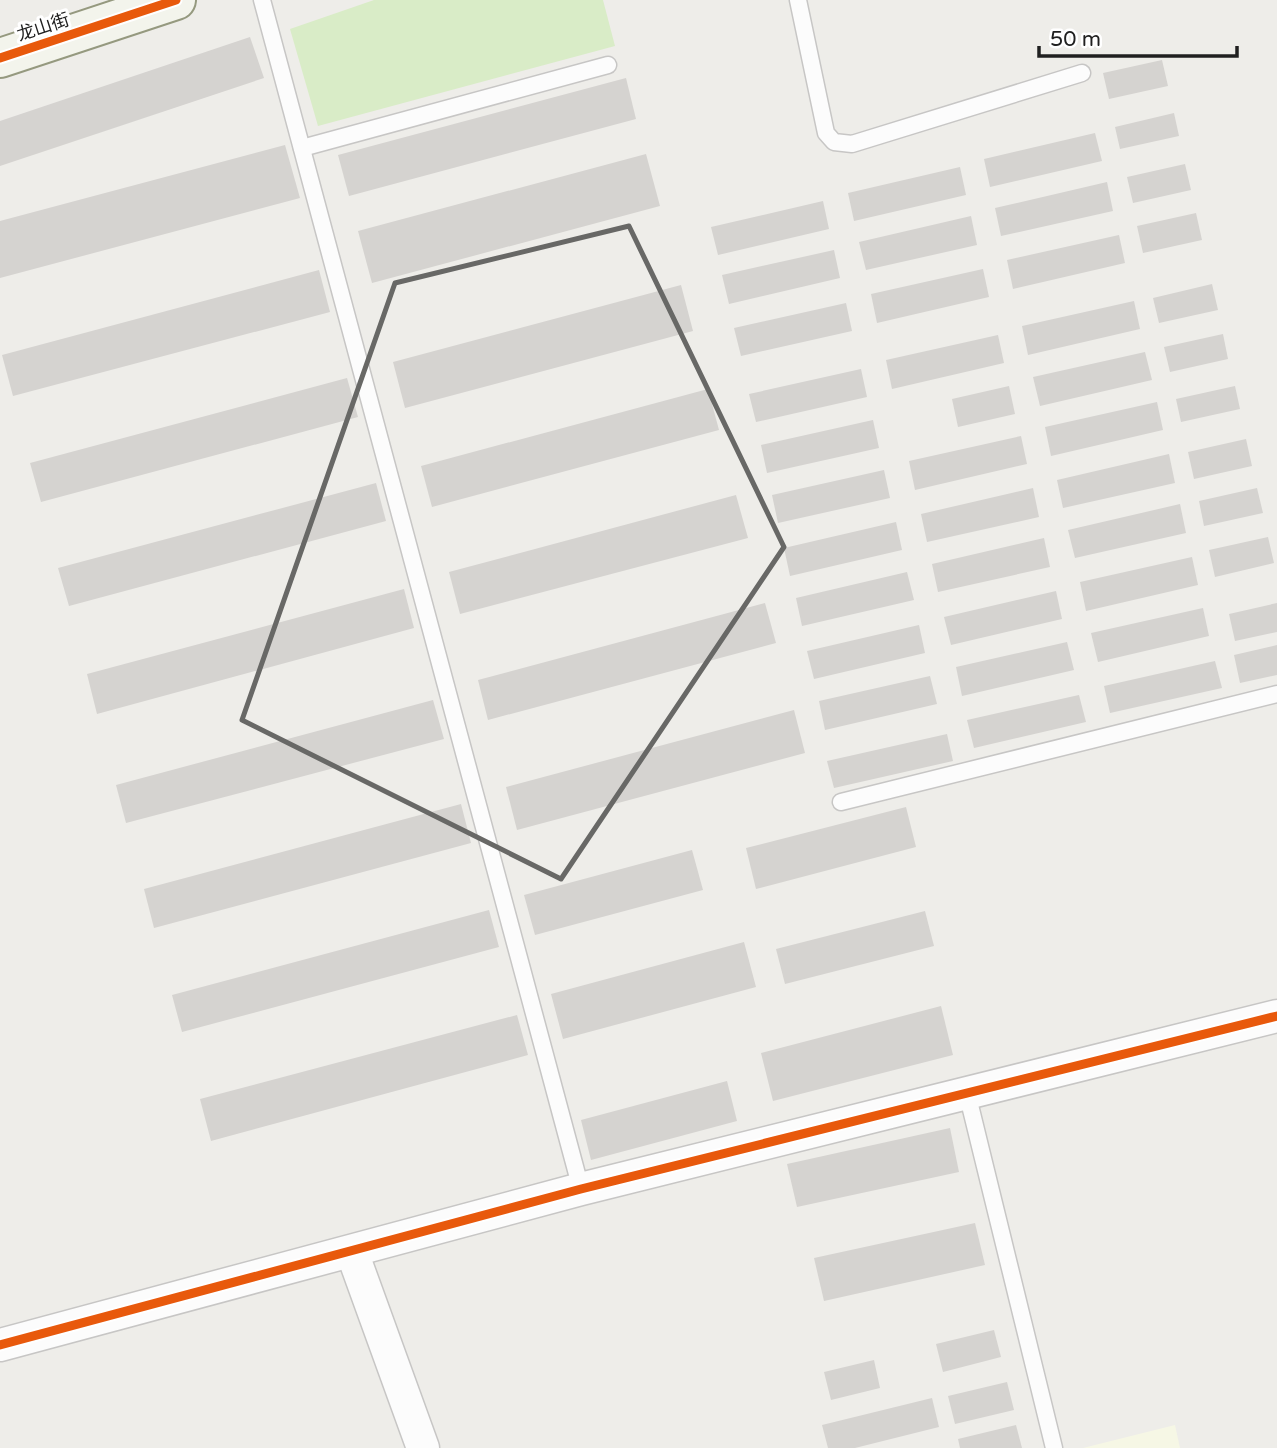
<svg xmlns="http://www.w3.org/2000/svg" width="1277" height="1448" font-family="'Varela Round','Noto Sans SC',sans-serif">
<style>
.education{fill:#f6f7e5}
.grass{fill:#d9ecc7}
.building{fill:#d5d3d0}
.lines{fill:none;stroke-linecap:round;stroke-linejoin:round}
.lane-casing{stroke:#c7c6c5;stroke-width:19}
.street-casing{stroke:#c7c6c5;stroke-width:35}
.secondary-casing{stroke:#95997f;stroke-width:42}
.lane{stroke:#fcfcfc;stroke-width:16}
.street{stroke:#fcfcfc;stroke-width:32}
.secondary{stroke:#f3f4ec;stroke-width:38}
.cycleway-casing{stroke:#fff;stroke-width:13}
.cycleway{stroke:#e8590c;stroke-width:9}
.marked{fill:none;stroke:#686866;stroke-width:5;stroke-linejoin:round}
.labels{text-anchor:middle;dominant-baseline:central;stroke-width:6;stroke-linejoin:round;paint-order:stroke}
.street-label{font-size:18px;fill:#202020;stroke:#fff}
</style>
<rect width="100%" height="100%" fill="#eeede9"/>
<path class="education" d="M1175 1425 1180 1448H1083Z"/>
<path class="grass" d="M374 0H603L615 46 318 126 290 29Z"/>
<g class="building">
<path d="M250 37 264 78 0 166V121Z"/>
<path d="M1162 60 1168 86 1109 99 1103 73Z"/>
<path d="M626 78 636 119 349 196 338 155Z"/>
<path d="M1174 113 1179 136 1120 149 1115 127Z"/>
<path d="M1095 133 1102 161 990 187 984 159Z"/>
<path d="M285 145 300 198 0 278V221Z"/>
<path d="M646 154 660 206 372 283 358 231Z"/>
<path d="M1185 164 1191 190 1133 203 1127 177Z"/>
<path d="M960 167 966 195 854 221 848 193Z"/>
<path d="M1107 182 1113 211 1001 236 995 208Z"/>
<path d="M823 201 829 229 718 255 711 227Z"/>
<path d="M1196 213 1202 240 1143 253 1137 226Z"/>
<path d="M971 216 977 245 866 270 859 242Z"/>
<path d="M1119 235 1125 263 1013 289 1007 260Z"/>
<path d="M834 250 840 278 729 304 722 275Z"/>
<path d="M983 269 989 297 877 323 871 294Z"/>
<path d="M319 270 330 312 13 396 2 355Z"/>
<path d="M1212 284 1218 310 1159 323 1153 298Z"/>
<path d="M681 285 693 331 405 408 393 362Z"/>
<path d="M1134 301 1140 329 1028 355 1022 326Z"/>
<path d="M846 303 852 331 741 356 734 328Z"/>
<path d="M1223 334 1228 359 1170 372 1164 347Z"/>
<path d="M998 335 1004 363 892 389 886 360Z"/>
<path d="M1145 352 1152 380 1040 406 1033 377Z"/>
<path d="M861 369 867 397 756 422 749 394Z"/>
<path d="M347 378 358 417 41 502 30 463Z"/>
<path d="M1009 386 1015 414 958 427 952 399Z"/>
<path d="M1235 386 1240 409 1181 422 1176 399Z"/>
<path d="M708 389 719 430 432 507 421 466Z"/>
<path d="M1157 402 1163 430 1051 456 1045 427Z"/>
<path d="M873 420 879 448 767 473 761 445Z"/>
<path d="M1021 436 1027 464 915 490 909 461Z"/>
<path d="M1246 439 1252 466 1194 479 1188 452Z"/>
<path d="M1169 454 1175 483 1063 508 1057 480Z"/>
<path d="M884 470 890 498 778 523 772 495Z"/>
<path d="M376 483 386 521 69 606 58 568Z"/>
<path d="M1033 488 1039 517 927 542 921 514Z"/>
<path d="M1257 488 1263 513 1204 526 1199 501Z"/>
<path d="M736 495 748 538 460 614 449 572Z"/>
<path d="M1180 504 1186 533 1075 558 1068 530Z"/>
<path d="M896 522 902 550 790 576 784 548Z"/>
<path d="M1268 537 1274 563 1215 577 1209 550Z"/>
<path d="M1044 538 1050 567 938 592 932 564Z"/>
<path d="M1192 557 1198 585 1086 611 1080 582Z"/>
<path d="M907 572 914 600 802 626 796 598Z"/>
<path d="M404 589 414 628 97 714 87 674Z"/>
<path d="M1056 591 1062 619 951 645 944 617Z"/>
<path d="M765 603 776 643 488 720 478 680Z"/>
<path d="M1277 603V632L1235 641 1229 614Z"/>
<path d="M1203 608 1209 636 1098 662 1091 633Z"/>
<path d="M919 625 925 653 814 679 807 651Z"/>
<path d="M1067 642 1074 670 962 696 956 667Z"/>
<path d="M1277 645V675L1240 683 1234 655Z"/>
<path d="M1215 661 1222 688 1110 713 1104 686Z"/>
<path d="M930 676 937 704 825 730 819 701Z"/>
<path d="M1079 695 1086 722 974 748 967 720Z"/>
<path d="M433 700 444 739 126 823 116 785Z"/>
<path d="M794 710 805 753 517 830 506 787Z"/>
<path d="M947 734 953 761 834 788 827 761Z"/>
<path d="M461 804 471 843 154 928 144 889Z"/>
<path d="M906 807 916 847 756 889 746 848Z"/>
<path d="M692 850 703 890 535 935 524 895Z"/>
<path d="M489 910 499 947 182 1032 172 995Z"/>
<path d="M925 911 934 946 785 984 776 949Z"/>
<path d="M744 942 756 987 563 1039 551 994Z"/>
<path d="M941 1006 953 1055 773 1101 761 1053Z"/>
<path d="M517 1015 528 1055 211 1141 200 1099Z"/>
<path d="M727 1081 737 1121 591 1160 581 1120Z"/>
<path d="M950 1128 959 1172 797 1207 787 1164Z"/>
<path d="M975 1223 985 1265 824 1301 814 1258Z"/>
<path d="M994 1330 1001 1357 943 1372 936 1344Z"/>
<path d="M874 1360 880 1388 831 1400 824 1372Z"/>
<path d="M1007 1382 1014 1410 955 1424 948 1396Z"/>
<path d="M932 1398 939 1427 855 1448H828L822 1425Z"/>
<path d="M1016 1425 1022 1448H960L958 1439Z"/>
</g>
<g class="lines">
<defs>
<g id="lane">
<path d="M262 0 581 1189"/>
<path d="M798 0 826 133 834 142 852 144 1082 73"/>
<path d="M302 148 608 65"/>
<path d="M841 802 1277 694"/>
<path d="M967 1093 1054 1448"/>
</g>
<g id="street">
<path d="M352 1252 423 1448"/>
<path d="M0 1345 581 1189 1277 1016"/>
</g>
<path id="secondary" d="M0 58 176 0"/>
</defs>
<use href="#lane" class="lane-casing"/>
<use href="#street" class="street-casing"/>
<use href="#secondary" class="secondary-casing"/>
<use href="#lane" class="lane"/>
<use href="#street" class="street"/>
<use href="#secondary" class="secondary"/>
<defs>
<g id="cycleway">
<path d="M0 58 176 0"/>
<path d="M0 1345 581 1189 1277 1016"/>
</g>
</defs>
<use href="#cycleway" class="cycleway-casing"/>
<use href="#cycleway" class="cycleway"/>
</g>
<path class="marked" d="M629 226 784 547 561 879 242 720 395 283Z"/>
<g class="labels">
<g class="street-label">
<text transform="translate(43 27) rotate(-18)">龙山街</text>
</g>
</g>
<path d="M1039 46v10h198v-10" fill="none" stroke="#202020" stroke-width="3.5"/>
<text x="1050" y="46" font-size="21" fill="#202020" stroke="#ffffff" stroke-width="5" paint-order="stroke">50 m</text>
</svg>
